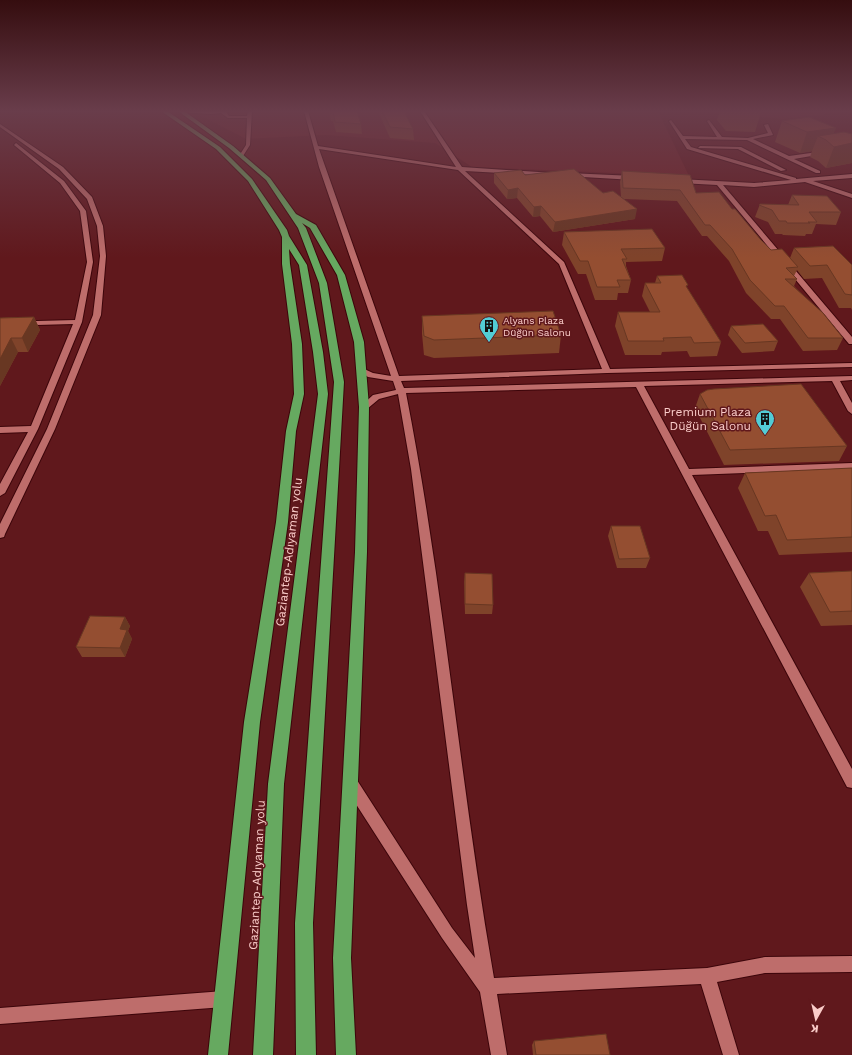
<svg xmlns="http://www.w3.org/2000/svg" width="852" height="1055" font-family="'Work Sans',sans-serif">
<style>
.built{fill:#6f2023}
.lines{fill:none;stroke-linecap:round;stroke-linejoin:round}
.minor-casing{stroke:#3c050a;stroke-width:2}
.highway-casing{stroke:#3c050a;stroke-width:2}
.minor{fill:#be6d6b;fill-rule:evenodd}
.highway{fill:#66a960;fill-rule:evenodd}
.wall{fill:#7f432a}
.shaded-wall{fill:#683722}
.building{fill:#944e31;stroke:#683722}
.labels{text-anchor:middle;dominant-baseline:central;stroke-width:3;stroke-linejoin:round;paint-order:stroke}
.far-poi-label{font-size:10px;fill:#faccc9;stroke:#60181c;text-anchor:start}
.poi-label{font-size:12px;fill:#faccc9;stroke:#60181c;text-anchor:end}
.street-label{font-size:12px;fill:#faccc9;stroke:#60181c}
</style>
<rect width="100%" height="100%" fill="#60181c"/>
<g class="built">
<path d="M192 111H658L689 176 472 167 435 143 326 135 246 139Z"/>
<path d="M696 111H852L783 119Z"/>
</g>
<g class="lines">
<defs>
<g id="minor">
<path d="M180 111H229L226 112 229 116H247L248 111H252L250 145 243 156H239L246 145 247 118H228L221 113 211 114 182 112Z"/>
<path d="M304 111H308L318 146 456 167 420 111H424L462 167 554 173 555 174 552 176 465 171 564 262 610 369 852 363V367L607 373 401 381 404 388 852 376V380L840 381 852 403V414L848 411 832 381 644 386 689 469 852 463V469L692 475 852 769V788L847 787 636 387 406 393C444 587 460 784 494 978L707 968 765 957 852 956V972L765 973 717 982 739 1055H723L701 984 497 994 507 1055H491L480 992 442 938 345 787 343 782 345 777 350 776 355 777 452 928 475 958 467 905 411 469 398 394 379 399 367 409H361L360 407 373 395 396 390 393 381 368 377 358 370 362 368 373 373 391 376 319 167ZM319 149 458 170 559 264 602 369 399 376Z"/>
<path d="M671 120 683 136 717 137 707 121 709 120 722 137 748 138 768 133 764 125 768 124 773 135 753 139 789 156 825 151 826 152 823 154 794 159 820 171V173H816L747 140 685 139 691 147 796 178V179L852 174V178L813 181 852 194V198L805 182 754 187 723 185 852 337V344H849L717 185 680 183 677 181 680 179 754 183 791 180 687 149 669 121Z"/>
<path d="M0 124 63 167 92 197 103 226 106 256 101 315 55 429 5 534 4 537 0 538V524L47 429 93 315 100 256 97 226 87 199 59 169 0 127Z"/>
<path d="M16 143 64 181 86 211 93 262 82 322 38 429 5 493 0 496V484L28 432 0 433V427L31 426 73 324 0 326V322L75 320 87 262 80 211 60 183 14 145Z"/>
<path d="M700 146 741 147 786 170 781 171 738 149 698 148Z"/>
<path d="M568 173 634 176 637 178 634 180 566 176V174Z"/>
<path d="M224 991 230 993 232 999 230 1005 224 1007 0 1024V1008Z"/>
</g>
<g id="highway">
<path d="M161 111H167L220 147 252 179 287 230 289 236 307 265 323 352 328 394 284 784 273 1055H253L268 784 318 394 313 352 299 265 289 249 290 264 302 344 304 394 296 431 288 522 260 722 228 1055H208L244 722 276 522 286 431 294 394 292 344 282 264V237L279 230 248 181 216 149Z"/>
<path d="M178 111H184L233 146 270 178 296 214 316 225 345 275 364 342 369 407 367 552 351 958 356 1055H336L333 958 355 552 359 407 354 342 337 275 310 228 302 223 306 228 327 283 344 382 313 923 316 1055H296L295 923 334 382 319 283 298 228 266 180 229 148Z"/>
</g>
</defs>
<use href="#minor" class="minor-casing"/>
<use href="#highway" class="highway-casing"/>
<use href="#minor" class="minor"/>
<use href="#highway" class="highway"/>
</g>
<g class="wall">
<path d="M329 111H357L361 124 362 134 336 132 333 121H331Z"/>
<path d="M378 111H404L413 129 414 140 390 138Z"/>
<path d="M720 111H760L761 112 755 132 726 131 717 120Z"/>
<path d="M782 121 834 134H852V163L826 168 818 161 810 157 812 151 800 153 775 142Z"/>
<path d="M622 171 696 193 732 209 761 240 771 250 790 258 794 248 852 265V310L851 308H839L822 278 804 279 797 270 794 276 797 279 794 286 843 338 837 350 803 351 780 319H771L746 293 729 261 707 236H702L677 201 624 199 635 219 553 232 540 216 533 217 517 198 507 199 494 183V173L603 193 621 197 620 182Z"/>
<path d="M792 195 841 212 836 225 816 224 812 234H806L805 236 783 235 782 234H775L768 222 755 217 760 204 788 205Z"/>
<path d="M564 232 665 248 662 261 626 262V266L631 280 628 293H618L617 300H595L586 274H578L562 245Z"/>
<path d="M657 276 687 288 721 342 717 356 690 357 687 351 662 352 661 355H625L615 326 618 312H650L642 296 645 283H655Z"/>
<path d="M422 316 561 335 559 353 434 358 424 355 422 334Z"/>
<path d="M34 317 40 330 28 352H18L0 386V318Z"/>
<path d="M731 326 778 341 774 351 742 353 728 335Z"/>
<path d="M700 394 847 446 839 461 724 465 695 408Z"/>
<path d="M852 468V552L779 555 768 531H758L738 488 745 473Z"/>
<path d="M611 526 650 558 646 568H617L608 536Z"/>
<path d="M852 571V625L821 626 800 587 809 573Z"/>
<path d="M465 573 493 605 492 614H465L464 582Z"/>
<path d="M125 617 130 626 128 631 132 639 125 657H82L76 647Z"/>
<path d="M534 1041 610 1055H533L532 1045Z"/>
</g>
<g class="shaded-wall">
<path d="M836 128 830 143 826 140 818 136 812 151 800 153 807 132Z"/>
<path d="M852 143V163L826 168 834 147Z"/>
<path d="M518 188 517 198 507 199 508 190Z"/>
<path d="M541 206 540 216 533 217 534 207Z"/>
<path d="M637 209 635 219 553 232 555 222Z"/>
<path d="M34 317 40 330 28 352 22 338Z"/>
<path d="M11 338 18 352 0 386V359Z"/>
<path d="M125 617 130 626 128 631 132 639 125 657 120 648V629Z"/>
</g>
<g class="building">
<path d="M333 111H357L361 124 335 122Z"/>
<path d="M382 111H404L413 129 390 127Z"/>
<path d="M731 111H760L761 112Z"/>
<path d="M809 117 836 128 807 132 782 121Z"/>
<path d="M844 132 852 134V143L834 147 826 140 818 136Z"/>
<path d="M574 169 603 193 613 191 637 209 555 222 541 206 534 207 518 188 508 190 494 173 521 170 525 175Z"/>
<path d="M622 171 690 175 696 193 719 192 732 209H735L761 240 771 250 782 249 798 267 786 268 797 279H785L823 313 843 338H808L784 306H775L750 280 732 249 710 225H705L680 190 623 188Z"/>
<path d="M792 195 827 196 841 212H809L817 222H808L810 223H787L786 221H779L772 210 759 205 760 204 799 205Z"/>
<path d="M652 229 665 248 621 249 627 259H622L631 280H617L620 287H597L588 261H580L564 232Z"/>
<path d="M833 246 852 265V295L845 294 827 265 810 266 794 248Z"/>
<path d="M682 275 688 285 686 286 721 342 694 343 691 337 663 338 664 341H628L618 312H660L645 283H661L657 276Z"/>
<path d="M553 311 561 335 434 340 424 336 422 316Z"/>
<path d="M34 317 22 338H11L0 359V318Z"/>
<path d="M763 324 778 341 745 343 731 326Z"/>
<path d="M801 384 847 446 730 450 700 394 707 390 714 389Z"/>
<path d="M852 468V537L787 540 776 515 765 516 745 473Z"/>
<path d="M611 526H640L650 558 619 559Z"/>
<path d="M852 571V611L830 612 809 573Z"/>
<path d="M465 573 492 574 493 605 465 604Z"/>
<path d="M90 616 125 617 120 629 127 630 120 648 76 647Z"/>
<path d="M606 1034 610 1055H536L534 1041Z"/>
</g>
<linearGradient id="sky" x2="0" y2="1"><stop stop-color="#350d0f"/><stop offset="0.43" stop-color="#693d4b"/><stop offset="1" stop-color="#693d4b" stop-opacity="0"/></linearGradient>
<rect width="852" height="258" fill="url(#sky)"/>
<defs>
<symbol id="building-pin" viewBox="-11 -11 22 30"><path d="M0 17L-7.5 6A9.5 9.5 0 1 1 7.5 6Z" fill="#52ccd5" stroke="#60181c"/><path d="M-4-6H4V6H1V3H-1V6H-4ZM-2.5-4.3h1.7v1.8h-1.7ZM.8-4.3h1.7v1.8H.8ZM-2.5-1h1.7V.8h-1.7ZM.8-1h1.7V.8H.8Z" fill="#111"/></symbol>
</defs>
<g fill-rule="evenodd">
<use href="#building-pin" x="478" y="315" width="22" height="30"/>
<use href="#building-pin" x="754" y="408" width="22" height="30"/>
</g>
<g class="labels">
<g class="far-poi-label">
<text x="503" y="320">Alyans Plaza<tspan x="503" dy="12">Düğün Salonu</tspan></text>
</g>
<g class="poi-label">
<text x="751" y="412">Premium Plaza<tspan x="751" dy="14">Düğün Salonu</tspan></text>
</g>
<g class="street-label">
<text transform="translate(289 552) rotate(-83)">Gaziantep-Adıyaman yolu</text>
<text transform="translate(257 875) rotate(-87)">Gaziantep-Adıyaman yolu</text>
</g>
</g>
<g transform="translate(816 1019) rotate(188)" stroke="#60181c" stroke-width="3" paint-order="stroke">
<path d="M0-3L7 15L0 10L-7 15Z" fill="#faccc9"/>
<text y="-6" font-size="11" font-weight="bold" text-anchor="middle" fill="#faccc9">K</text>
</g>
</svg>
